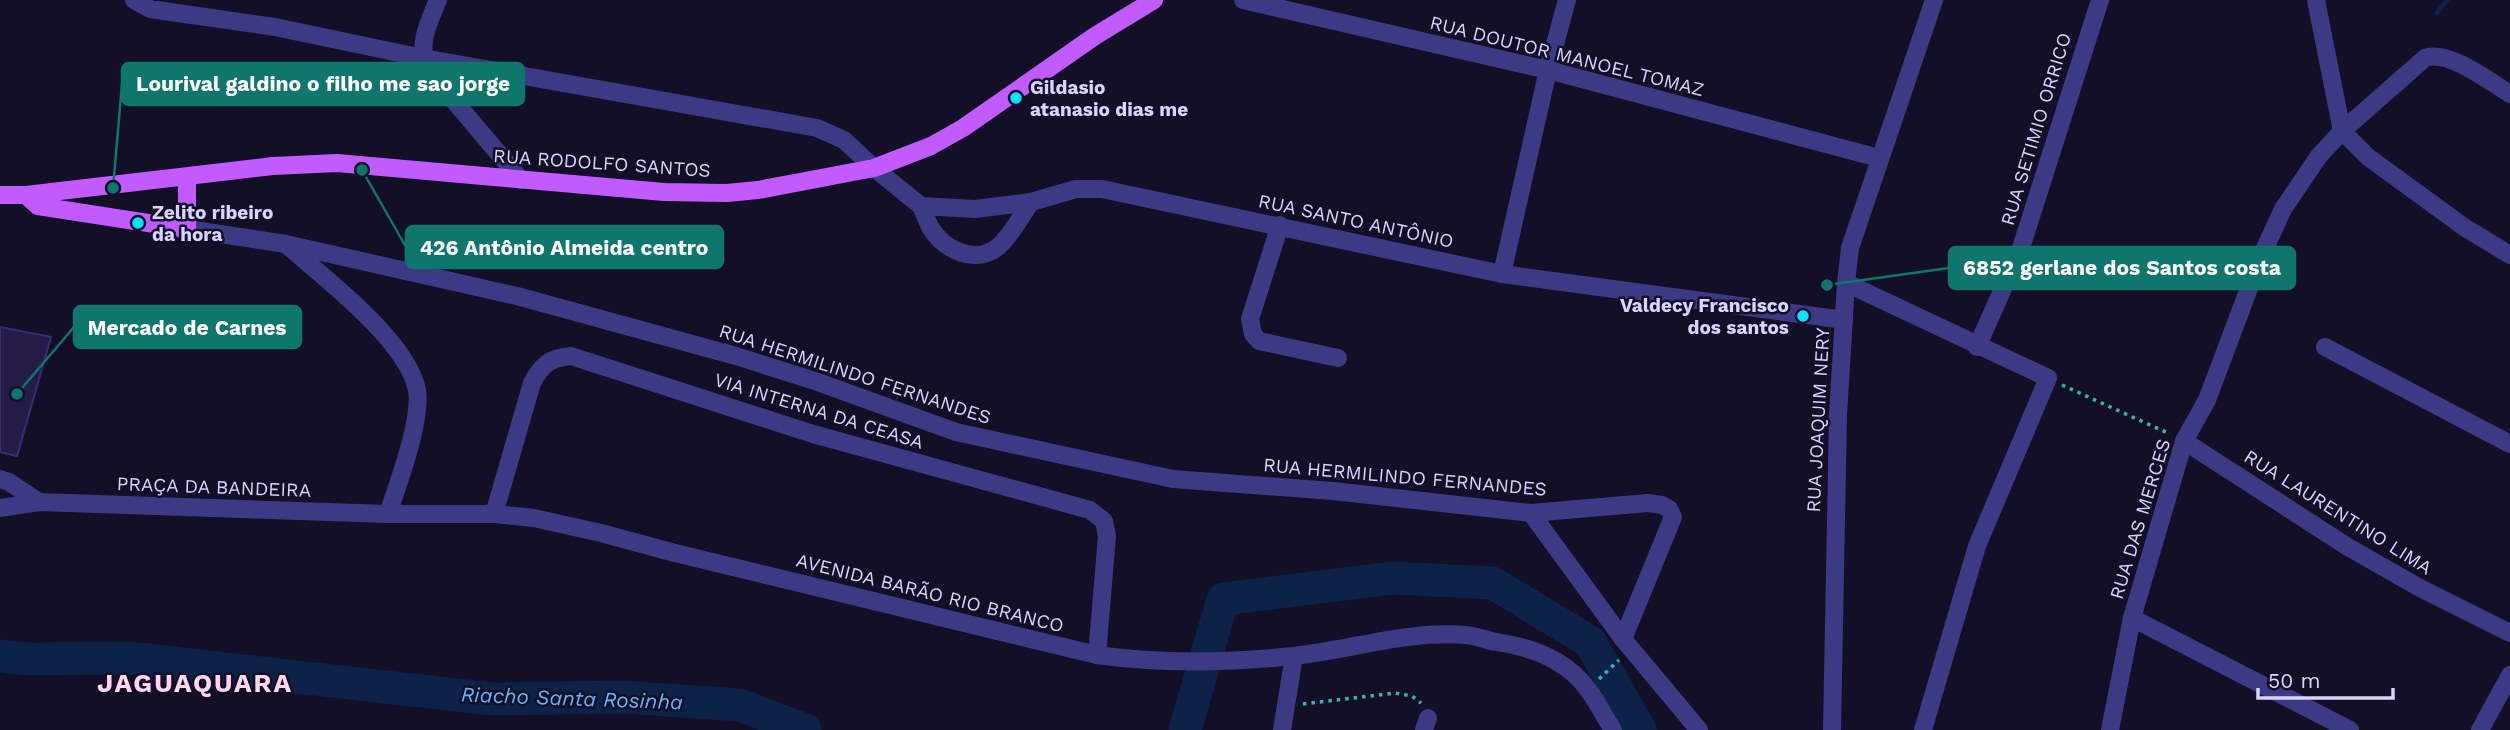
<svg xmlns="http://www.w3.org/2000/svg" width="2510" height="730" font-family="'Work Sans',sans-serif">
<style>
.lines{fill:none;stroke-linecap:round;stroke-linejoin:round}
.stream{stroke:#0c2248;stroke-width:5}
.river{stroke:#0c2248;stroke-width:33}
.building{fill:#241b47;stroke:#3b2d73;stroke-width:2}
.path{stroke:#2fb8b0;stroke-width:3.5;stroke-dasharray:3.5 5;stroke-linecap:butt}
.minor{stroke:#3d3a85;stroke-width:18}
.major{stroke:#c25bff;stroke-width:18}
.poi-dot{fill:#00e5ff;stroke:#130f26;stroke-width:2.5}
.labels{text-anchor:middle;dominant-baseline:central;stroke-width:5;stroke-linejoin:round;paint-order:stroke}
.street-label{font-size:19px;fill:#d9d4ff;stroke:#130f26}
.poi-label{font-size:19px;font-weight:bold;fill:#d9d4ff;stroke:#130f26;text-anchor:start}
.water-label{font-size:21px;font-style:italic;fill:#62b6ff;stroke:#130f26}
.district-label{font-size:26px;font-weight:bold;letter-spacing:2px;fill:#ffd6f0;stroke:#130f26}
.leader{fill:none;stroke:#0f766e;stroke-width:2.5}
.callout-dot{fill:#0f766e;stroke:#130f26;stroke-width:2.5}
.callout{fill:#0f766e;stroke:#0f766e;stroke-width:2.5}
.callout-label{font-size:21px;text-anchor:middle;font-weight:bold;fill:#fff}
</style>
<rect width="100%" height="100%" fill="#130f26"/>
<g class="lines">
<path class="stream" d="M2437 13 2447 0"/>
<g class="river">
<path d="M0 656 27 659 130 658 492 699 623 697 740 705 805 730"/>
<path d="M1185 730 1223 599 1393 578 1493 583 1590 642 1640 730"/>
</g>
</g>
<path class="building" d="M0 327 51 337 17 456 0 452Z"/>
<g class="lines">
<g class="path">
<path d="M2062 385 2170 434"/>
<path d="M1599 679 1619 660"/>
<path d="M1303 704 1395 693 1412 696 1421 703"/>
</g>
<g class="minor">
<path d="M134 0 150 9 275 27 423 58 817 128 844 140 874 168 921 206 975 209 1031 202 1076 189H1102L1502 274 1844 320"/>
<path d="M438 0C428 24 417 45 428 70L521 180"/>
<path d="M1243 0 1548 70 1879 158"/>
<path d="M2316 0 2342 131 2368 157 2464 227 2510 255"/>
<path d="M921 206C924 213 927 220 930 227 944 250 976 266 999 246 1012 234 1021 216 1031 202"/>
<path d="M1280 225 1250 319 1253 334 1259 341 1338 358"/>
<path d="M187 229 286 244 517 296 736 356 815 381 956 432 1173 479 1333 491 1531 513 1648 503 1662 505 1669 509 1673 517 1623 639"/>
<path d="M287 245C325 279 407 340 417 390 422 420 398 484 388 514"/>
<path d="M1502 274 1548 70 1567 0"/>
<path d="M1846 283 2048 378 1977 546 1923 730"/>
<path d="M1977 347 2021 248 2100 0"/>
<path d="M2325 347 2510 444"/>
<path d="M2184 441 2348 547 2420 588 2510 633"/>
<path d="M0 479 9 482 39 502"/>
<path d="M0 508 39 502 388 514H494L534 518 601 533 675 553 1097 655C1162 664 1227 663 1293 656 1351 650 1407 630 1466 635 1476 636 1486 640 1497 642 1526 647 1551 654 1574 674 1591 689 1601 711 1613 730"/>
<path d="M1531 513 1623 639 1699 730"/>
<path d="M494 514 532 383C542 364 550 358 571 356L813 434 1090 510 1104 521 1107 536 1097 655"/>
<path d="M2132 618 2350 730"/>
<path d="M1282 730 1294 656"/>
<path d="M1424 730 1428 718"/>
<path d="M1832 730 1838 415 1846 283 1850 248 1934 0"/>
<path d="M2110 730 2132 618 2184 441 2207 400 2260 259 2283 209 2319 156 2342 131 2425 58C2448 49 2490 82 2510 94"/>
<path d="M2480 730 2510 675"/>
</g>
<g class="major">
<path d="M0 195H26L273 166 337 163 664 192 727 193 758 190 874 168 931 146 963 128 1095 36 1154 0"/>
<path d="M26 195 38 206 187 229V177"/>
</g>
</g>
<g class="poi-dot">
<circle cx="1016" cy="98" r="7"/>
<circle cx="138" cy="223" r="7"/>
<circle cx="1803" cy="316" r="7"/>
</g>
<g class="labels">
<g class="street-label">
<text transform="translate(1567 56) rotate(14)">RUA DOUTOR MANOEL TOMAZ</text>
<text transform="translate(2036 129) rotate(-73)">RUA SETIMIO ORRICO</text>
<text transform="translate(602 163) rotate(4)">RUA RODOLFO SANTOS</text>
<text transform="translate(1356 221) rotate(12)">RUA SANTO ANTÔNIO</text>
<text transform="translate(855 374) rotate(18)">RUA HERMILINDO FERNANDES</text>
<text transform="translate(819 411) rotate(17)">VIA INTERNA DA CEASA</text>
<text transform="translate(1818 420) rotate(-87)">RUA JOAQUIM NERY</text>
<text transform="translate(1405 477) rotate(5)">RUA HERMILINDO FERNANDES</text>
<text transform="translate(214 487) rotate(2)">PRAÇA DA BANDEIRA</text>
<text transform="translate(2338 512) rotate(32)">RUA LAURENTINO LIMA</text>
<text transform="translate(2140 519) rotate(-73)">RUA DAS MERCES</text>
<text transform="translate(930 593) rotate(14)">AVENIDA BARÃO RIO BRANCO</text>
</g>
<g class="poi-label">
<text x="1030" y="87">Gildasio<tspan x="1030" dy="22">atanasio dias me</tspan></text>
<text x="152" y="212">Zelito ribeiro<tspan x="152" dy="22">da hora</tspan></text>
<text x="1789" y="305" text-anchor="end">Valdecy Francisco<tspan x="1789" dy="22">dos santos</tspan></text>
</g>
<g class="water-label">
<text transform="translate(572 698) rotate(2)">Riacho Santa Rosinha</text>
</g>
<g class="district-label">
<text x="195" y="683">JAGUAQUARA</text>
</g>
</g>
<path class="leader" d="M113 188L122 84M362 170L406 247M1827 285L1949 268M17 394L74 327"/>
<g class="callout-dot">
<circle cx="113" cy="188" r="7"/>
<circle cx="362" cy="170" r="7"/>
<circle cx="1827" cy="285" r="7"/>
<circle cx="17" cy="394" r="7"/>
</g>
<g class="callout">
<rect x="122" y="63" width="402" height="42" rx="7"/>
<rect x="406" y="226" width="317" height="42" rx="7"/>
<rect x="1949" y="247" width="346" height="42" rx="7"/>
<rect x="74" y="306" width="227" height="42" rx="7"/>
</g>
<g class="callout-label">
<text x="323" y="91">Lourival galdino o filho me sao jorge</text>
<text x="564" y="255">426 Antônio Almeida centro</text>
<text x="2122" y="275">6852 gerlane dos Santos costa</text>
<text x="187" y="335">Mercado de Carnes</text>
</g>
<path d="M2258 688v10h135v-10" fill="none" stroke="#d9d4ff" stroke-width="3.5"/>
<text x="2268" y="688" font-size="21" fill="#d9d4ff" stroke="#130f26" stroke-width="5" paint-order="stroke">50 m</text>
</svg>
